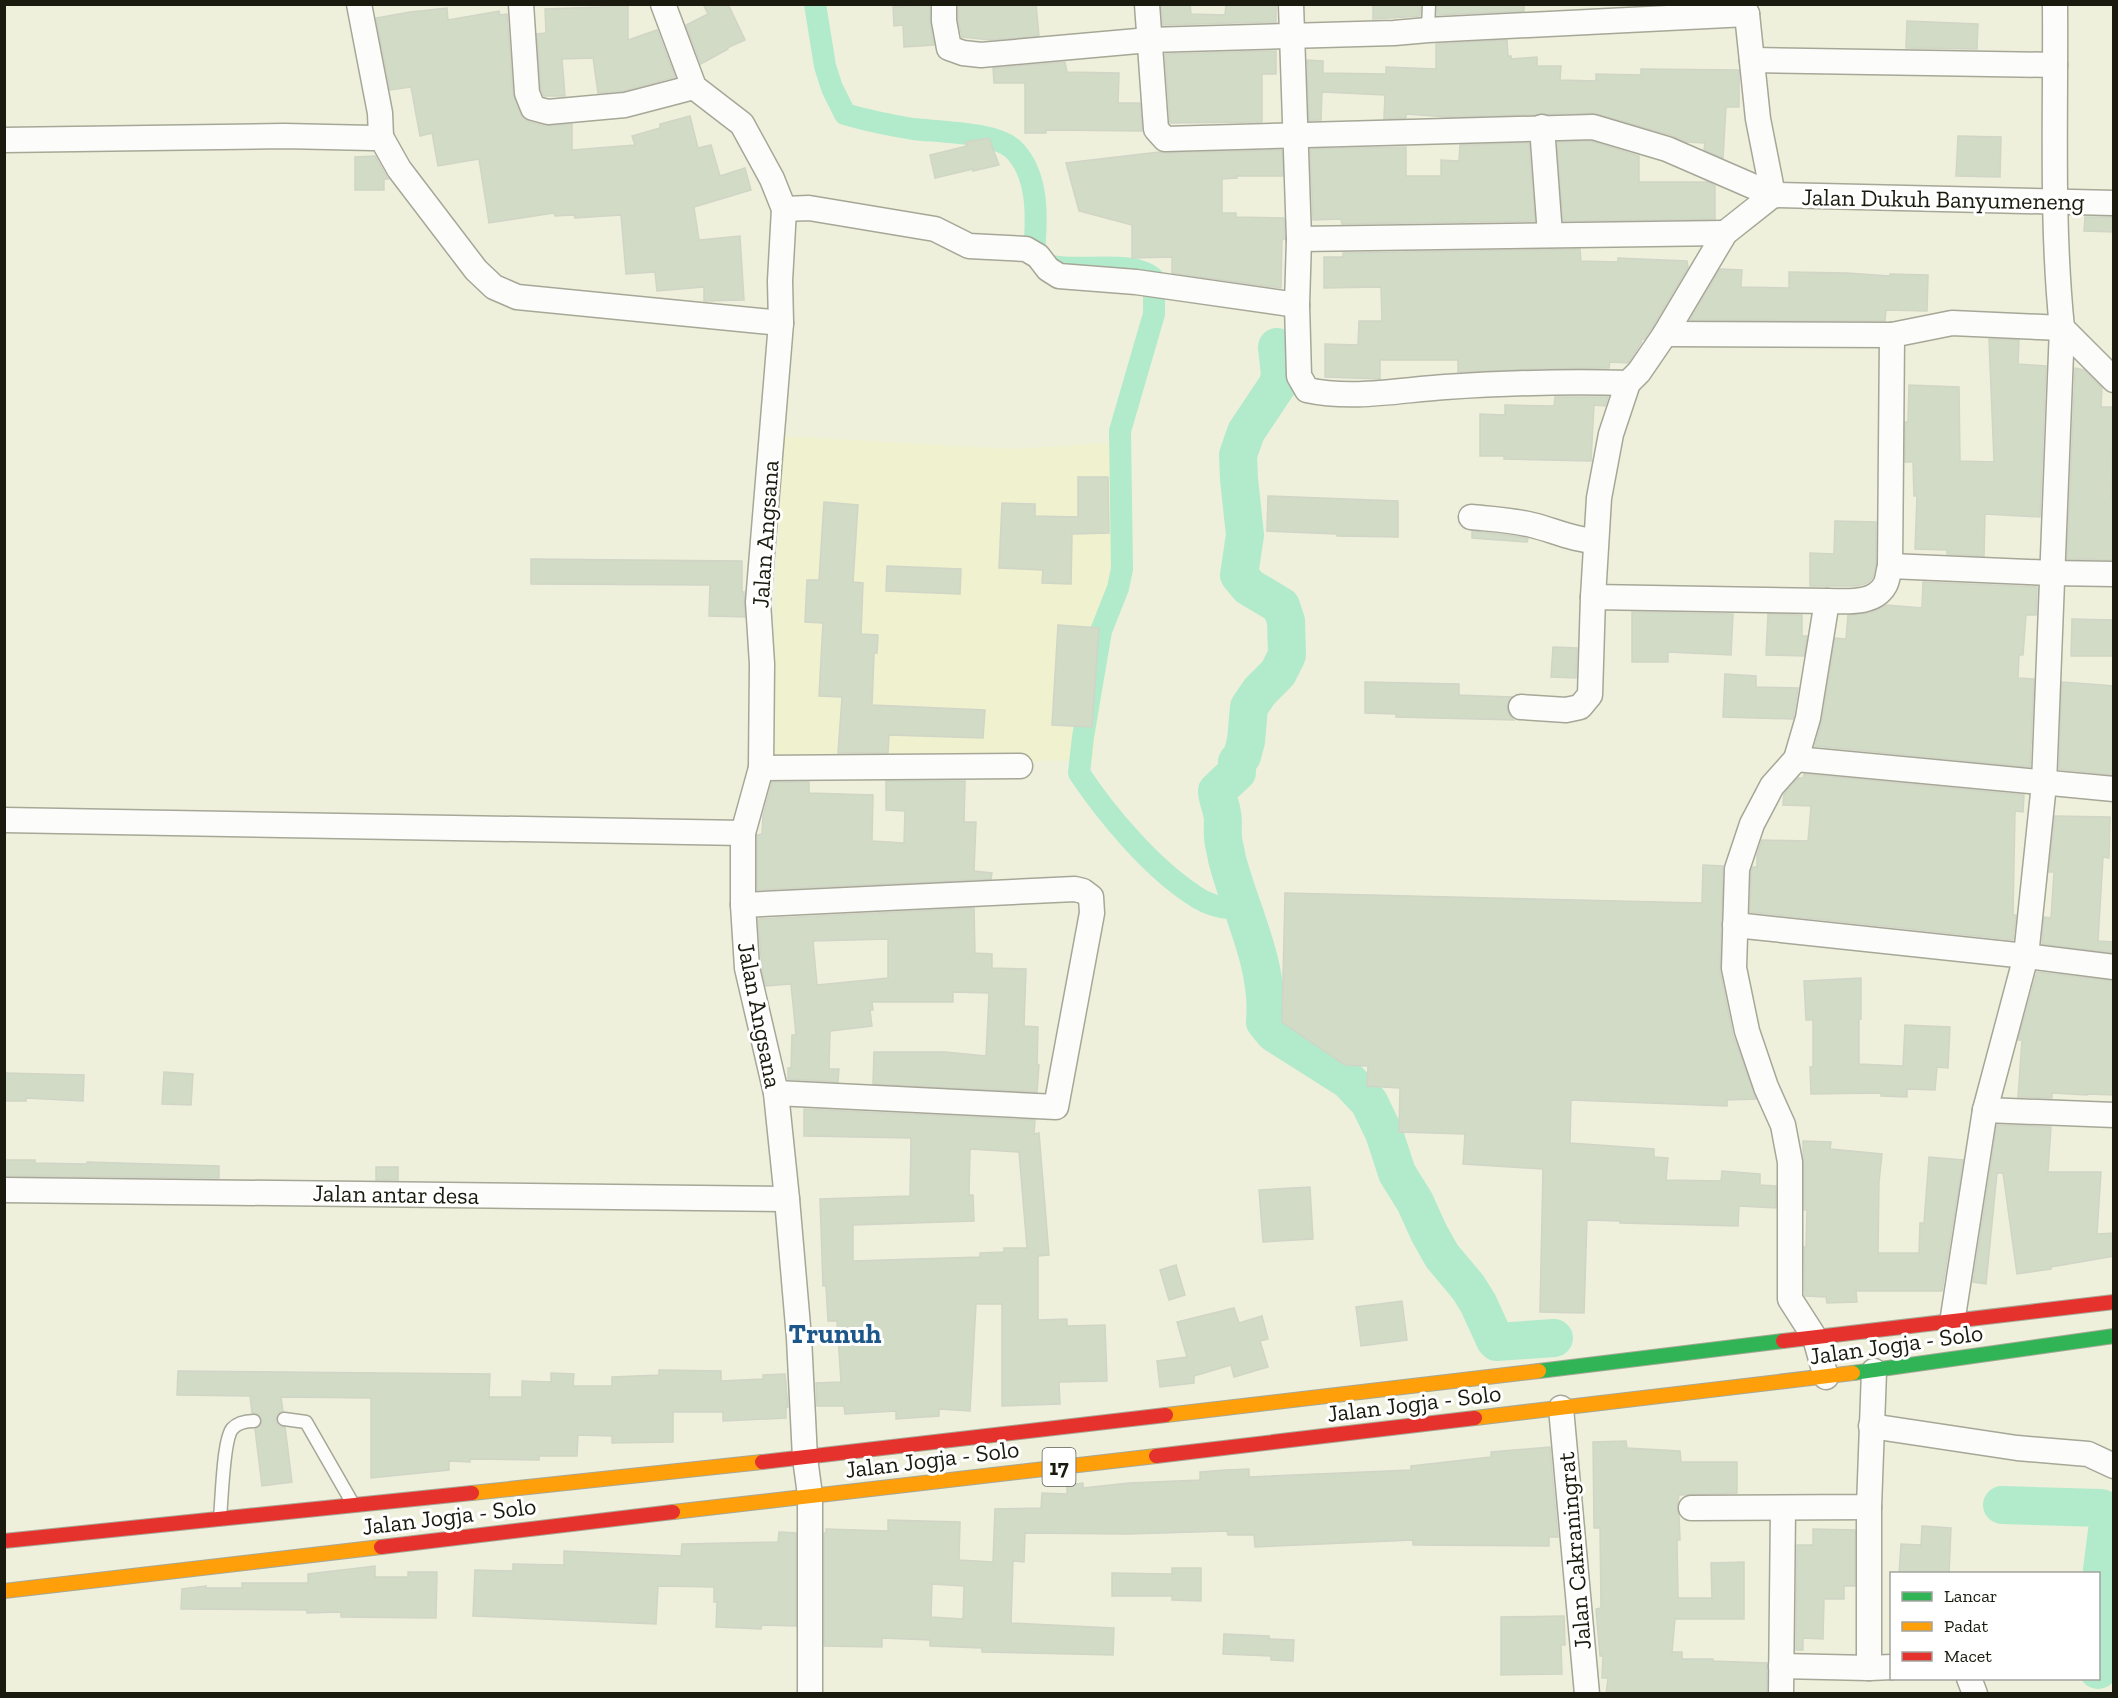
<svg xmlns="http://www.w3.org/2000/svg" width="2118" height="1698" font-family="'Zilla Slab',serif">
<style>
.built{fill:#eff1cf}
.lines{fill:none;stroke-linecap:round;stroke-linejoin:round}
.canal{stroke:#b2eacc;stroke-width:22}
.river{stroke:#b2eacc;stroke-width:38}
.building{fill:#d2dbc6;stroke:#d0d5c6;stroke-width:1.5;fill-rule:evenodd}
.lane-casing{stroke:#a6a797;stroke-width:15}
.street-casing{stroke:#a6a797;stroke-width:27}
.fast-casing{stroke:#a6a797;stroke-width:16}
.slow-casing{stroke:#a6a797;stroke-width:16}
.jam-casing{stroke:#a6a797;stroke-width:16}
.lane{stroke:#fcfdfa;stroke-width:12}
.street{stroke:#fcfdfa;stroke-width:24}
.fast{stroke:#30b455;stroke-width:14}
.slow{stroke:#ff9f0a;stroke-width:14}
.jam{stroke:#e5322d;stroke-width:14}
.labels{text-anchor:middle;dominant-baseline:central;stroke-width:6;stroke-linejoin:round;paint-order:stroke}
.shield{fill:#fff;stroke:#5f5f56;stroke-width:1.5}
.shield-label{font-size:22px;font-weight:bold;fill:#1a1b0e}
.street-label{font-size:24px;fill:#1a1b0e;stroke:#fff}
.quarter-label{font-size:27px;font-weight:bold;fill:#1d5688;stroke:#fff}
</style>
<rect width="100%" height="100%" fill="#eef0db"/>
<path class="built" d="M783 436 1012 449 1119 442 1114 609 1093 760 768 766Z"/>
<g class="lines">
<path class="canal" d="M815 4 825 66 832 88 845 114C868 121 889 125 913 129 938 132 998 132 1015 151 1039 177 1037 219 1034 252 1041 284 1128 253 1154 279V314L1120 431 1122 569 1118 588 1101 631 1083 737 1079 773C1107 815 1150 866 1192 894 1200 900 1211 905 1221 907 1232 909 1237 908 1246 916"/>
<g class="river">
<path d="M1277 347 1280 375 1278 384 1246 432 1238 455 1239 479 1245 535 1239 575 1249 587 1281 606 1286 621 1287 655 1278 673 1260 691 1249 707 1246 741 1242 756 1237 762V772L1217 791C1217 799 1221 805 1222 813 1224 821 1222 829 1223 836 1223 843 1226 852 1227 859 1241 913 1270 965 1265 1022L1274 1033 1348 1080 1369 1102 1384 1133 1397 1173 1415 1202 1429 1233 1442 1256 1468 1287 1478 1303 1495 1340 1497 1342 1554 1338"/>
<path d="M2002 1505 2101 1508 2108 1511V1523L2102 1570 2106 1578 2105 1601 2108 1634 2105 1653 2098 1670"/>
</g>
</g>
<g class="building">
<path d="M602 4H628V40L657 30 675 77 623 91 598 93 593 58 562 59 565 96H544L541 90 537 34 546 33 545 9 602 7Z"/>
<path d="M703 4H728L745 40 727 48 728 49 701 64 686 25 708 14Z"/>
<path d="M958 4H1036L1039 36 991 40 962 37 958 20Z"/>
<path d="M1161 4H1190L1191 14 1225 15 1226 4H1276V22L1163 25Z"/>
<path d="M1373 4H1421L1420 16 1373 19Z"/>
<path d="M1437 4H1524V11L1437 15Z"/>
<path d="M930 5V23L934 45 904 47 903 25 894 26 893 7Z"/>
<path d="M447 8 448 20 499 11 500 15 507 14 513 94 520 113 529 122 544 126 572 124V150L635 145 632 136 660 128V124L690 116 698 148 711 145 720 176 745 168 751 190 694 207 699 240 740 236 744 300 704 301V287L657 291 655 272 626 274 621 215 575 218 574 215 555 216 554 213 489 223 479 159 438 166 432 133 420 136 411 87 390 90 376 18 410 12Z"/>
<path d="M1907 21 1978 24 1977 49 1906 48Z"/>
<path d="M1507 40 1508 56H1511V59L1537 57V66H1561L1560 80 1596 81V74L1641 75V69L1739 70V107H1726L1723 158 1704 150 1705 143 1686 142 1671 135 1593 113 1448 117 1406 114V118L1384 119 1385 95 1322 92 1321 120 1309 121 1307 60 1323 61V73L1386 74V67L1436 69V44Z"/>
<path d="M1276 51V74H1262V122L1170 123 1165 54Z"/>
<path d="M1065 62 1067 72 1119 73 1118 103H1140L1142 131 1046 130V133H1025V83H994L993 68Z"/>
<path d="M1958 136 2001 137 2000 177 1956 176Z"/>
<path d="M989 138 999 165 973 171V169L935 178 930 155 967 146 965 142Z"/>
<path d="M1591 141 1639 156V182H1708L1715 186V219L1563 221 1557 142Z"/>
<path d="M1529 143 1535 221 1342 224 1341 219 1313 220 1310 149 1406 147V176H1441V160L1459 161 1460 145Z"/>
<path d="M1282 150 1283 176H1237V178L1222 179V213H1236V217L1284 218 1285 239H1282L1281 288 1172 273V257L1132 258V225L1079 211 1066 163 1159 152 1165 153Z"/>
<path d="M375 156 388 179H384V190H355V157Z"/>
<path d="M2085 217H2114V232L2084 231Z"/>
<path d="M1580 249 1581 261 1618 262V258L1687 261 1688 267 1653 326 1644 339H1642L1641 343 1628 363 1610 362 1609 368 1536 369 1458 372V360H1380V379L1325 377V344L1358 345 1359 321H1382L1381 287 1324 288V257H1343V253Z"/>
<path d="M1720 269 1742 270 1741 287 1789 288V272L1847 273 1890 276V274L1928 275 1927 311 1886 310 1885 321 1690 320Z"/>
<path d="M1989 339 2019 340 2018 364 2046 366 2040 517 1985 514 1984 556 1947 554V550L1915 549 1917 496H1914L1913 462H1905V422H1908L1909 385 1959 387 1960 461 1994 462Z"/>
<path d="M2075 368 2084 370 2102 388 2101 407H2114L2111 499H2114V560L2067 559Z"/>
<path d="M1555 397H1608L1605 406 1594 405 1591 461 1504 459V456H1480V414L1505 415V405L1554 406Z"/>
<path d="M1078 477H1108L1109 533 1072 534 1071 584 1042 583 1043 570 999 568 1002 503 1035 504V516L1078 517Z"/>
<path d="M1268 496 1398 501V537L1337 536V534L1267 531Z"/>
<path d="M824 502 858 505 853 582 863 583 861 634 878 635 877 653H874L872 705 985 710 983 738 889 735 888 753H838L842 697 819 696 823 623 805 622 807 580H819Z"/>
<path d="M1835 521 1876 522V564L1873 577 1867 583 1857 586H1810V553L1834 554Z"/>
<path d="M1472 531 1522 537 1528 539 1527 542 1472 538Z"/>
<path d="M531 559 742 561V592H744L745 617 709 616 710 585 531 584Z"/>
<path d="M887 566 961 569 960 594 886 591Z"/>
<path d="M1923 582 2037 587 2036 615H2026L2023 655H2019L2018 678 2034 679 2030 767 1815 746 1822 720 1835 638 1846 639 1848 615 1870 613 1886 605 1922 608Z"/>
<path d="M1632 612 1733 614 1731 655 1668 652V662H1632Z"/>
<path d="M1768 614 1802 615V636H1807L1804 656 1766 655Z"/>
<path d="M2072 619 2114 620V656H2071Z"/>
<path d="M1058 625 1099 628 1092 727 1052 725Z"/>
<path d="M1553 647 1577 648 1576 678 1551 677Z"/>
<path d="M1725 674 1756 676V687L1798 688 1793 719 1723 717Z"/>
<path d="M1365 682 1459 684V695L1512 697 1507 707 1509 714 1514 720 1396 717V714L1365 713Z"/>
<path d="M2062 682 2114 686V775L2059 769Z"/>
<path d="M1804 774 2024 795 2023 812 2015 811 2013 915H2016L2013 940 1750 912 1751 872 1753 867H1757V855L1762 840 1808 841 1811 806 1783 805 1784 794 1798 778H1803Z"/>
<path d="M886 781H965L964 822H976L974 871 992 873 991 879 757 890V835L762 834 763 816 772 782H809V793L873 795 872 841 904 843 905 811 886 810Z"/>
<path d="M2055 816 2110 817 2109 858 2103 857 2098 941 2114 942V953L2042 944 2044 917 2051 918 2054 872H2049Z"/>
<path d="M1703 865 1723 866 1720 971 1733 1035 1756 1099 1727 1100V1106L1571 1100 1570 1143 1654 1149V1157L1668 1158 1666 1180 1721 1181 1722 1171 1760 1174V1185L1776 1186V1208L1739 1206 1738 1226 1620 1223V1221L1587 1220 1584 1313 1540 1312 1543 1169 1463 1164 1465 1134 1399 1132 1400 1088 1367 1086 1368 1066 1345 1065 1282 1022 1285 893 1702 903Z"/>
<path d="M974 908 975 953 992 954V968L1026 969 1024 1026 1038 1027 1037 1065H1039L1037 1092 873 1084 874 1052H945L986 1056 989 993 953 992V1002H872L873 1010H870L872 1026 830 1031 829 1069H839L838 1082 788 1079V1068H791L792 1035H796L791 984 766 986 762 970 758 919ZM888 939V978L817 985 813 941Z"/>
<path d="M2037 972 2114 981V1095L2087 1094V1095L2052 1093V1098L2018 1097 2022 1040H2018Z"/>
<path d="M1861 978V1019H1859V1064L1903 1066 1905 1025 1950 1027 1948 1068 1937 1067 1935 1090 1907 1089V1097L1881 1096V1093L1811 1094 1810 1067H1813V1020H1806L1804 981Z"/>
<path d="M164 1072 193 1074 191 1105 162 1104Z"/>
<path d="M4 1073 84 1075 83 1101 26 1098V1101H4Z"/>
<path d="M804 1109 1035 1120 1034 1134 1039 1133 1049 1255 1038 1256V1320L1067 1319V1326L1105 1325 1107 1381 1059 1382 1060 1404 1002 1406V1304H976L970 1411 939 1409V1416L896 1419V1411L845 1414 844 1406H817L816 1383 841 1382 837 1321H828L826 1286H823L820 1199 910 1196 911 1138 804 1136ZM970 1149 1019 1152 1027 1248H1004V1252L980 1253V1257L853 1261V1225L974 1221 973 1195H969Z"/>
<path d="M1997 1125 2051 1127 2048 1172H2101L2097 1234 2114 1233V1256L2051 1267V1269L2017 1274 2003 1173H1997L1986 1284 1973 1282Z"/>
<path d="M1803 1141 1831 1142 1830 1149 1882 1154 1879 1182 1878 1253H1919L1920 1223H1924L1929 1157 1963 1160 1942 1291H1856L1857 1302 1827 1303 1826 1297 1805 1296 1804 1247H1806L1807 1210H1804Z"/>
<path d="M4 1160H35V1163L87 1164V1162L219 1166V1178L4 1176Z"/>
<rect x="376" y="1167" width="22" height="13"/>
<path d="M1310 1187 1313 1239 1263 1242 1259 1190Z"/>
<path d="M1176 1265 1185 1295 1169 1300 1160 1270Z"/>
<path d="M1402 1301 1407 1340 1361 1346 1356 1307Z"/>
<path d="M1234 1308 1239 1323 1262 1316 1268 1339 1260 1341 1268 1367 1234 1377 1231 1365 1194 1376V1383L1160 1387 1157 1361 1187 1357 1177 1322Z"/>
<path d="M659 1370 721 1371V1381L763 1379V1375L785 1374 788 1407H786V1418L723 1421V1412H673V1442L612 1443V1436L578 1435 577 1456H539V1460L470 1459V1462L449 1461V1470L371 1478V1398L281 1397 283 1411 277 1414 276 1422 279 1426 285 1427 292 1482 262 1486 255 1429 261 1425 262 1420 258 1414 252 1413 250 1396 177 1395 178 1371 490 1374 489 1397H522V1381L551 1382V1373L574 1374 573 1386H612V1377L659 1375Z"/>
<path d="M1626 1441 1627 1448 1680 1451 1681 1462H1737V1493L1679 1495 1677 1508 1679 1516 1680 1540H1677L1678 1598H1712L1711 1563 1744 1562V1619H1675L1672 1652H1682V1659H1713V1661L1767 1663V1694H1606L1608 1678H1602L1603 1656H1600L1596 1609 1601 1608 1600 1528H1594L1593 1442Z"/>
<path d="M1550 1447 1558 1537H1549V1546L1413 1545V1540L1255 1547 1254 1535H1228L1227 1531 1128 1534 1025 1533 1024 1562 1013 1561 1011 1623 1114 1628 1113 1655 982 1652V1648L930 1646V1640L882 1638V1647L824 1646V1533H826V1529L888 1531V1520L960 1522 959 1560 993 1562 995 1509 1041 1508 1042 1493 1067 1494V1485L1083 1483V1488L1129 1483 1200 1480V1472L1226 1470 1249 1469V1477L1411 1470V1466L1491 1457V1452ZM932 1584 964 1586 963 1619 931 1617Z"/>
<path d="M1922 1526 1951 1528 1949 1574H1899L1901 1544 1921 1545Z"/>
<path d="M1813 1529 1855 1530V1586H1844V1599H1824L1823 1639 1803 1638V1650H1796L1797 1545H1813Z"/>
<path d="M779 1532 796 1533V1626L762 1625 761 1629 716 1627 717 1602H714V1587L658 1586 656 1624 473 1616 475 1570 513 1571V1564L564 1565V1551L681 1556 682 1544 778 1542Z"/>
<path d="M375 1566V1577H408V1572H437L436 1618 341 1617V1612L307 1613V1610L181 1609 182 1589 206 1586V1588H242V1583H308V1574Z"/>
<path d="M1172 1568H1201V1601L1172 1600V1596H1112V1573L1172 1574Z"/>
<path d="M1564 1616 1565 1645H1561L1562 1674 1501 1675V1617Z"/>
<path d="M1224 1634 1269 1636V1639L1294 1640 1293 1661 1271 1660V1656L1223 1654Z"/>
</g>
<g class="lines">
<defs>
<g id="lane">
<path d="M1428 30 1429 4"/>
<path d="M284 1419 306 1422 353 1504"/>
<path d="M220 1517C222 1499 223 1441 232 1429 238 1422 246 1421 254 1421"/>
</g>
<g id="street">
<path d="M359 4 380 113 381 137"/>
<path d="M521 4 527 93 533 108 548 112 625 105 694 87"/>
<path d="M663 4 694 87 742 124 772 179 784 209 780 281 781 323 758 602 762 664 761 768 743 833V905L747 968 776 1093 787 1199 799 1338 805 1458 810 1495V1694"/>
<path d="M944 4V21L949 48 963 53 981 55 1149 40 1394 33 1428 30 1747 14"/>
<path d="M1147 4 1156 129 1165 139 1593 127 1667 149 1773 195 2114 203"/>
<path d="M1291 4 1299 239 1297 305 1299 376 1307 390C1352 400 1400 390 1445 387 1506 383 1567 381 1628 383"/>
<path d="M1752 60 2055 65"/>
<path d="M1542 127 1550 235"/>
<path d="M4 140 284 136 372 138 381 137 399 169 476 270 494 287 517 297 781 323"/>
<path d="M784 209 809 208 935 229 969 246 1026 249 1038 256 1048 269 1059 276 1136 282 1297 305"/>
<path d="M1299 239 1725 233"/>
<path d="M1665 334 1892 335 1952 323 2062 328 2114 380"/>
<path d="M1471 517C1491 519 1512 520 1532 525 1553 530 1573 540 1596 541"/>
<path d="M1890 566 2052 573 2114 574"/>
<path d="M1593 597 1599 498 1611 434 1628 383 1639 372 1665 334 1725 233 1773 195 1758 119 1747 14 1742 4"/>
<path d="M1521 707 1566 710 1580 707 1590 695 1593 597 1827 601C1846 601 1874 605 1885 585 1888 580 1888 572 1890 566L1892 335"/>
<path d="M1796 759 2114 789"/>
<path d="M761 768 1020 766"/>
<path d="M4 820 743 833"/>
<path d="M743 905 1075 889 1083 891 1091 897 1092 913 1056 1107 776 1093"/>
<path d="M1735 925 2026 956 2114 967"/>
<path d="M1985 1110 2114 1115"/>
<path d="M4 1190 787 1199"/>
<path d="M1952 1323 1985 1110 2026 956 2044 784 2062 328C2051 221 2056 112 2055 4"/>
<path d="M1826 1377 1815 1338 1790 1299V1162L1783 1125 1766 1087 1747 1031 1734 968 1737 869 1752 824 1772 786 1796 759 1808 718 1827 601"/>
<path d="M1561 1408 1587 1694"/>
<path d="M1871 1426 2017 1448 2088 1454 2114 1466"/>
<path d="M1691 1508 1869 1507 1874 1371"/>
<path d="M1781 1666 1869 1668 1892 1667"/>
<path d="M1869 1668V1507"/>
<path d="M1969 1678 1975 1694"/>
<path d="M1781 1694 1783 1508"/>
</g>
<g id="fast">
<path d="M1539 1371 1783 1341"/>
<path d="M1853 1373 2114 1336"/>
</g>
<g id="slow">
<path d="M1166 1415 1539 1371"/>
<path d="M1475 1418 1853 1373"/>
<path d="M472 1493 762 1462"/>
<path d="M673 1512 1156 1456"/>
<path d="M4 1591 381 1547"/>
</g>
<g id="jam">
<path d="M1783 1341 2114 1302"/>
<path d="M1156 1456 1475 1418"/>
<path d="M762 1462 1166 1415"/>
<path d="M4 1541 472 1493"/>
<path d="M381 1547 673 1512"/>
</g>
</defs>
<use href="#lane" class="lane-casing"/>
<use href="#street" class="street-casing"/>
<use href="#fast" class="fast-casing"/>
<use href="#slow" class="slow-casing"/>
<use href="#jam" class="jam-casing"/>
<use href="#lane" class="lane"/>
<use href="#street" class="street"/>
<use href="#fast" class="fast"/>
<use href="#slow" class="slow"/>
<use href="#jam" class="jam"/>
</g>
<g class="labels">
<rect class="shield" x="1042.5" y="1448" width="33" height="38" rx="4.5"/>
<g class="shield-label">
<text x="1059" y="1467">17</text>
</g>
<g class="street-label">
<text transform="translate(1943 199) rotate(1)">Jalan Dukuh Banyumeneng</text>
<text transform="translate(765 534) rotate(-86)">Jalan Angsana</text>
<text transform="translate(760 1015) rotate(79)">Jalan Angsana</text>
<text transform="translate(396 1194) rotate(1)">Jalan antar desa</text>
<text transform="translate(1896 1344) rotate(-8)">Jalan Jogja - Solo</text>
<text transform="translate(1414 1403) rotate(-7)">Jalan Jogja - Solo</text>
<text transform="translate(932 1459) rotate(-7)">Jalan Jogja - Solo</text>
<text transform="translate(449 1516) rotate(-7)">Jalan Jogja - Solo</text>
<text transform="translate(1574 1551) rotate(-95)">Jalan Cakraningrat</text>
</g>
<g class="quarter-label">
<text x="835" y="1334">Trunuh</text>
</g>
</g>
<rect width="2118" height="1698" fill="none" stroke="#1a1b0e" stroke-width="12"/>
<rect x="1890" y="1572" width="210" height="108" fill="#ffffff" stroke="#a3a49f" stroke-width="1.5"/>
<rect x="1902" y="1592" width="30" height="9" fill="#30b455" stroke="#a3a49f" stroke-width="1.5"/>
<text x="1944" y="1602" font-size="18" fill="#1a1b0e">Lancar</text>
<rect x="1902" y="1622" width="30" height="9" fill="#ff9f0a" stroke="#a3a49f" stroke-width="1.5"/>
<text x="1944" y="1632" font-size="18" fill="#1a1b0e">Padat</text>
<rect x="1902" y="1652" width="30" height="9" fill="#e5322d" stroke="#a3a49f" stroke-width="1.5"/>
<text x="1944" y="1662" font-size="18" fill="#1a1b0e">Macet</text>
</svg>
